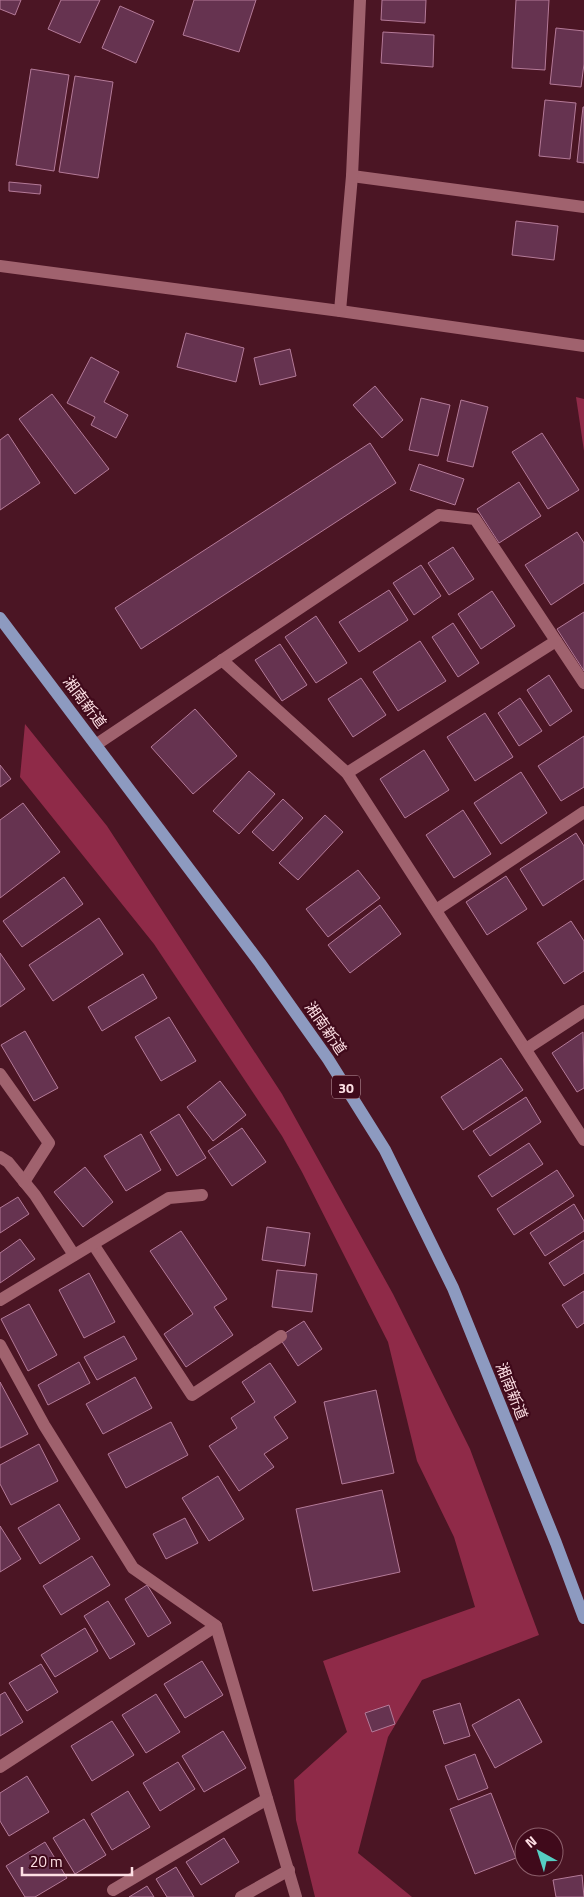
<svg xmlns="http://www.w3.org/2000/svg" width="584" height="1897" font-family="'Titillium Web','Noto Sans JP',sans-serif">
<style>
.forest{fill:#8f2a48}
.building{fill:#663350;stroke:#b47a98}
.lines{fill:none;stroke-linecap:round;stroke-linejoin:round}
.minor{stroke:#a0626e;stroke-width:12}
.major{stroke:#8d9ac0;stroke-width:12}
.labels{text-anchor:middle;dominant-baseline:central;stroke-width:4.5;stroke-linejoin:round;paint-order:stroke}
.shield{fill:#400a1b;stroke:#c49fa8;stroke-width:1}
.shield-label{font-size:14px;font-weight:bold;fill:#fddfe4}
.street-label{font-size:15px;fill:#fddfe4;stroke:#400a1b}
</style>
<rect width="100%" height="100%" fill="#4b1524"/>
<g class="forest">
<path d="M576 397 584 399V451Z"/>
<path d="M25 724 107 826 282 1094 393 1294 470 1449 539 1635 422 1680 388 1737 358 1853 412 1897H315L296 1820 294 1780 347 1732 323 1661 475 1607 454 1537 417 1461 388 1342 302 1172 282 1136 154 944 20 777Z"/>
</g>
<g class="building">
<path d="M0 0H21L15 15 0 9Z"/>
<path d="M61 0H100L80 43 48 29Z"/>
<path d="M194 0H256L239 52 183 35Z"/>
<path d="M382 0H426L425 23 381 20Z"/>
<path d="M516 0H549L545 70 512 68Z"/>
<path d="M120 6 154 21 136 63 102 48Z"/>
<path d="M556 28 584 31V64L581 87 550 84Z"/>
<path d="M383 32 434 35 433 67 381 63Z"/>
<path d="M31 69 69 75 54 171 16 165Z"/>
<path d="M75 76 113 82 98 178 59 172Z"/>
<path d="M545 100 576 103 570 159 539 156Z"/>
<path d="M583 107H584V163L577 162Z"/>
<path d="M9 182 41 185 40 194 9 191Z"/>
<path d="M516 221 558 226 554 260 512 255Z"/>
<path d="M186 333 244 348 236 382 177 367Z"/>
<path d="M290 349 296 376 260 385 254 358Z"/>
<path d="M91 357 119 372 104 402 128 415 116 438 91 425 95 417 67 403Z"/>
<path d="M375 386 403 420 382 438 353 405Z"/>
<path d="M52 394 109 469 75 494 19 419Z"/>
<path d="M421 398 450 405 438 456 409 450Z"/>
<path d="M461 400 488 407 473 467 447 461Z"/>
<path d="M542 433 579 490 548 509 512 452Z"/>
<path d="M8 434 40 483 0 510V440Z"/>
<path d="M370 443 396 483 141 649 115 608Z"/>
<path d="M419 464 464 479 455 505 410 490Z"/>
<path d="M519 482 541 516 499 543 477 509Z"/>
<path d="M577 532 584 543V583L551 605 525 565Z"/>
<path d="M453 547 474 579 449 595 428 563Z"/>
<path d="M421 565 441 596 414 615 393 583Z"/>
<path d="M389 590 408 620 359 652 339 622Z"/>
<path d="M492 591 515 626 481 649 458 614Z"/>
<path d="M584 612V671L557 629Z"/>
<path d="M316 616 347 663 316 683 285 637Z"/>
<path d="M453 623 479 663 458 677 432 637Z"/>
<path d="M420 641 446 681 398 711 373 672Z"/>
<path d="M280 644 307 685 282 701 255 660Z"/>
<path d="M549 675 572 711 550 726 527 690Z"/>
<path d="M361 678 386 715 353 737 328 699Z"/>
<path d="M520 698 542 731 519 746 498 713Z"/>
<path d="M195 709 237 756 193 794 151 747Z"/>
<path d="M485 713 513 757 475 781 447 737Z"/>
<path d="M584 736V787L561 801 538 766Z"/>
<path d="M424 750 449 790 405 818 380 779Z"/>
<path d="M0 765 11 779 0 787Z"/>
<path d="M249 771 275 794 239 834 213 811Z"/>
<path d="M521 772 547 813 501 844 474 803Z"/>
<path d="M283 799 303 818 273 851 252 832Z"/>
<path d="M23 803 60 852 0 898V820Z"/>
<path d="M463 810 491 854 454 878 426 835Z"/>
<path d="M325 815 343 832 298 880 279 863Z"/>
<path d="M576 833 584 846V879L543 906 520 869Z"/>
<path d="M358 870 380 898 328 937 306 909Z"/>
<path d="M506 876 527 909 487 935 466 902Z"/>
<path d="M64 877 83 904 22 947 3 921Z"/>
<path d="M380 905 401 934 350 973 328 945Z"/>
<path d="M99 918 123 954 53 1001 29 965Z"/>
<path d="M571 921 584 941V971L564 984 537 943Z"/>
<path d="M0 953 25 989 0 1007Z"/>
<path d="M143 974 157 998 102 1031 88 1007Z"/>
<path d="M169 1017 196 1061 161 1081 135 1037Z"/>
<path d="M25 1031 58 1088 34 1101 1 1045Z"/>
<path d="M583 1032 584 1088 577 1092 552 1053Z"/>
<path d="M501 1058 523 1090 463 1130 441 1097Z"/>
<path d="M220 1081 246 1115 213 1141 187 1107Z"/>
<path d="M526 1097 541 1122 490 1156 473 1131Z"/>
<path d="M179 1114 206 1158 177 1176 150 1132Z"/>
<path d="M242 1128 266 1162 232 1186 208 1151Z"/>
<path d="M141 1134 161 1170 126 1191 104 1156Z"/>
<path d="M529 1143 543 1164 492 1197 478 1176Z"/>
<path d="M85 1167 113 1202 83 1227 54 1192Z"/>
<path d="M557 1170 574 1196 514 1235 497 1209Z"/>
<path d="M18 1197 29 1214 0 1233V1208Z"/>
<path d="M574 1204 584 1221V1231L545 1256 530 1233Z"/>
<path d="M267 1227 310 1233 305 1266 262 1260Z"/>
<path d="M181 1231 227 1299 214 1307 233 1335 186 1367 164 1334 193 1314 150 1251Z"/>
<path d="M20 1239 35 1259 0 1283V1253Z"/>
<path d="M584 1240V1273L564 1286 549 1263Z"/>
<path d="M277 1270 317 1274 312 1312 272 1307Z"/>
<path d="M89 1273 115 1322 84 1338 59 1290Z"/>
<path d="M584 1291V1323L577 1328 562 1305Z"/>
<path d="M29 1304 57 1355 28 1371 1 1319Z"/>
<path d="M304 1321 322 1349 298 1366 279 1337Z"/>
<path d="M124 1336 137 1359 97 1380 84 1357Z"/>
<path d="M79 1362 90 1383 48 1405 38 1385Z"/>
<path d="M270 1363 296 1402 274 1417 288 1438 264 1454 274 1467 239 1491 209 1446 237 1428 231 1418 255 1402 242 1382Z"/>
<path d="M135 1377 152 1408 103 1434 86 1404Z"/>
<path d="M0 1382 28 1434 0 1448Z"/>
<path d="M376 1390 394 1473 342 1484 324 1402Z"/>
<path d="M171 1422 188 1455 126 1488 108 1454Z"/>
<path d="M39 1444 58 1481 11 1505 0 1484V1465Z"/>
<path d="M218 1476 244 1519 209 1541 182 1498Z"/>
<path d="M382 1490 400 1572 313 1591 296 1509Z"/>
<path d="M59 1504 80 1539 40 1564 18 1528Z"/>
<path d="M185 1518 198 1543 166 1559 153 1534Z"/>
<path d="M0 1526 21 1559 0 1572Z"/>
<path d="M92 1556 110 1585 61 1615 43 1586Z"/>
<path d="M147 1585 171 1623 148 1637 125 1599Z"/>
<path d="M108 1601 135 1644 110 1659 84 1616Z"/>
<path d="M85 1628 98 1651 55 1677 41 1655Z"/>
<path d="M202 1661 223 1695 185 1718 164 1684Z"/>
<path d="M41 1664 58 1692 27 1711 9 1683Z"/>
<path d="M5 1692 23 1722 0 1736V1695Z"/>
<path d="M156 1694 180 1732 146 1753 122 1715Z"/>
<path d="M519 1699 542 1742 495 1768 472 1725Z"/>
<path d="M460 1703 470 1736 444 1744 433 1711Z"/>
<path d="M389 1705 395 1724 372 1732 365 1713Z"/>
<path d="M112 1721 134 1755 92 1781 71 1746Z"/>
<path d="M223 1731 246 1768 204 1792 182 1756Z"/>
<path d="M475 1754 488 1788 458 1800 445 1766Z"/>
<path d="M178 1762 195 1789 160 1811 143 1783Z"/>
<path d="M27 1776 49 1812 9 1836 0 1821V1793Z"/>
<path d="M128 1791 150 1827 112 1850 91 1814Z"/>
<path d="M491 1793 516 1858 475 1874 450 1809Z"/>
<path d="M84 1819 106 1855 75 1874 53 1838Z"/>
<path d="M224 1838 239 1862 201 1885 186 1862Z"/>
<path d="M45 1842 67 1878 35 1897H25L6 1866Z"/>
<path d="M176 1867 194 1897H167L156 1879Z"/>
<path d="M582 1875 584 1897H556L553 1880Z"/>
<path d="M147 1886 154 1897H129Z"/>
</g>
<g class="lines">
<g class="minor">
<path d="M352 176 584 207"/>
<path d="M0 266 340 311 584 346"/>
<path d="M340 311 352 176 360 0"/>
<path d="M222 660 347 773 584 1140"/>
<path d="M97 744 439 515 475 519 584 683"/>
<path d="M347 773 556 641"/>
<path d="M436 910 584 812"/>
<path d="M526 1049 584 1011"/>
<path d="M0 1074 49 1143 24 1182"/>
<path d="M0 1157 8 1162 35 1195 74 1255"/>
<path d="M93 1244 192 1395 281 1336"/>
<path d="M0 1300 169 1198 202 1195"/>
<path d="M0 1345 44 1425 133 1568 216 1626 296 1897"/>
<path d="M0 1767 216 1626"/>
<path d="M113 1890 267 1799"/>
<path d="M241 1897 289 1870"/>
</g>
<path class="major" d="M0 618 260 963 328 1059 385 1150 453 1288 556 1543 584 1618"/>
</g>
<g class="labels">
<rect class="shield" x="332" y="1075.5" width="28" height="23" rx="4"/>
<g class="shield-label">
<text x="346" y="1087">30</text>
</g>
<g class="street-label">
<text transform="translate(85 702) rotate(53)">湘南新道</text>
<text transform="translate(326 1028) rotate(55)">湘南新道</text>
<text transform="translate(512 1391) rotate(68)">湘南新道</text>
</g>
</g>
<g transform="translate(539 1852) rotate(321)"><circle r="24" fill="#400a1b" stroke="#8c5f6b"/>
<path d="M0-4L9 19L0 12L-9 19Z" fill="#56cec3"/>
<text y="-8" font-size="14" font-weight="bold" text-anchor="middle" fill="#fddfe4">N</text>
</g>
<path d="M22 1867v8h110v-8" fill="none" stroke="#fddfe4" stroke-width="2.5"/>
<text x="30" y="1867" font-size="15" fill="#fddfe4" stroke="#400a1b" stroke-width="4" paint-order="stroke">20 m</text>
</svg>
